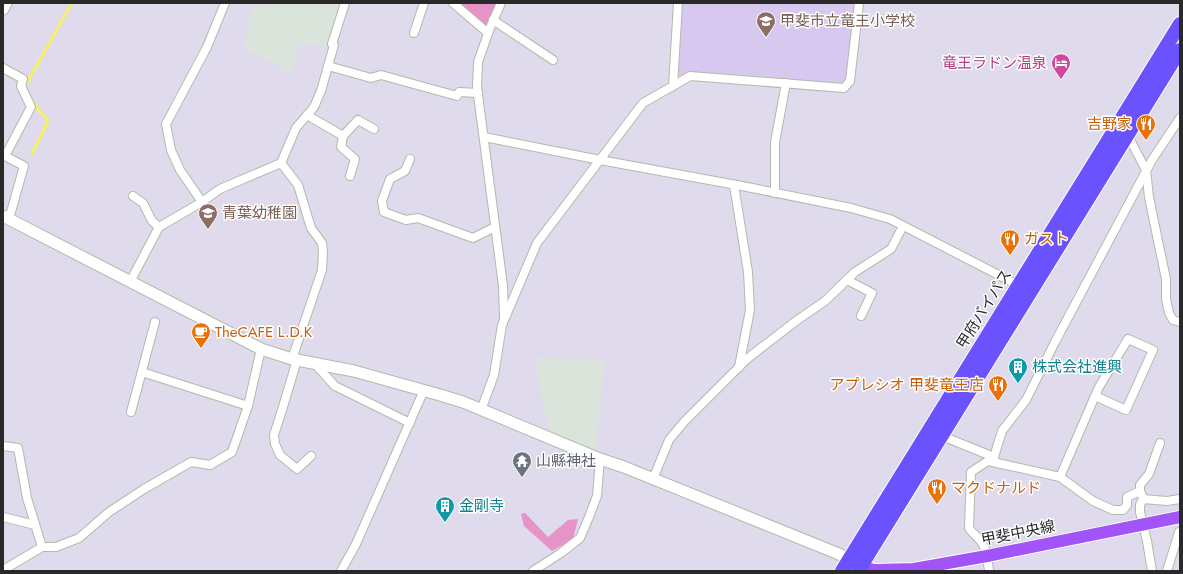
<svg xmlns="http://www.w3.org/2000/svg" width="1183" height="574" font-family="Jost,'Noto Sans JP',sans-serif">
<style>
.industrial{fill:#dbe4db}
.education{fill:#d7c8ef}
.green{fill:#e693c8}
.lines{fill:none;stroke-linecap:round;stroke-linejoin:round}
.stream{stroke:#f4f067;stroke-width:3}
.street-casing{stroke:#b2baaa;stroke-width:10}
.secondary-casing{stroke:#b2baaa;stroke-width:13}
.primary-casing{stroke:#fff;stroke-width:14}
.highway-casing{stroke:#fff;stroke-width:16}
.street{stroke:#fff;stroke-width:8}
.secondary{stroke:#fff;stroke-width:11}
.primary{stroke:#a154f7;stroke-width:12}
.highway{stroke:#6a52ff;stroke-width:14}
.labels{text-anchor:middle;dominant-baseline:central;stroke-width:3;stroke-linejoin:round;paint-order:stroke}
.education-label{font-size:15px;fill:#785e54;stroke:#fff;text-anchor:start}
.hotel-label{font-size:15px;fill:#b23c85;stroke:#fff;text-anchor:end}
.food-label{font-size:15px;fill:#c56008;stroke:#fff;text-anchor:start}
.street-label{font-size:15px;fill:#292929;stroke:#fff}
.culture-label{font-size:15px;fill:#0d838f;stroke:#fff;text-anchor:start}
.worship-label{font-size:15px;fill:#5b616d;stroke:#fff;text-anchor:start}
</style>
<rect width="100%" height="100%" fill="#dfdaec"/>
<g class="industrial">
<path d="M261 3H338L326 46 299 43 292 74 244 47 252 9Z"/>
<path d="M536 357 605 361 595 454 553 440 539 387Z"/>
</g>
<path class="education" d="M682 3H856L848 75 845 84 734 74 690 73 677 76Z"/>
<g class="green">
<path d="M456 3H499L487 30Z"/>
<path d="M525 513 548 537 568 520 578 519 573 539 552 551 524 526 521 514Z"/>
</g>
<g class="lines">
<g class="stream">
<path d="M24 88 72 3"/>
<path d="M32 154 48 121 32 101"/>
</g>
<defs>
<g id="street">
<path d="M453 3 488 33"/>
<path d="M501 3 490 28 478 62 477 87 503 286 504 316"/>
<path d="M678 3 673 86 690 76 844 88 850 81 859 3"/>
<path d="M493 20 553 60"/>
<path d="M414 33 424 3"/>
<path d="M328 66 334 45 332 44 345 3"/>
<path d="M3 68 23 79 21 86 31 107 5 156 24 166 9 219"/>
<path d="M307 115 343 136 358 120 374 129"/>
<path d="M343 136 341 147 355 159 350 176"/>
<path d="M1128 136 1146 170 1149 197 1157 236 1166 279V299L1169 313 1173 320 1180 322"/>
<path d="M484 137 600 160 742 186 851 208 890 219 1018 285"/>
<path d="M410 159 405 171 390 179 382 201 384 212 406 220 418 218 473 238 495 227"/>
<path d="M281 163 298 185 311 228 322 243 323 251 322 270 292 359"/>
<path d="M734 185 748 272 750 310 739 367"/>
<path d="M775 193V142L786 83"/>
<path d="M133 196 143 203 152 221 159 227"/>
<path d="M202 202 180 170 171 150 166 124 207 47 225 3"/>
<path d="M847 280 872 293 861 316"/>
<path d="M130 282 159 227 202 202 220 189 281 163 296 128 314 107 321 91 328 66 371 78 381 75 457 96 459 92 478 93"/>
<path d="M297 360 282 410 274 435 275 444 280 455 297 469 311 456"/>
<path d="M315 364 335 386 410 423"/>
<path d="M142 372 248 406"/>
<path d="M481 410 494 375 502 325 537 243 643 103 673 86"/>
<path d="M131 412 155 322"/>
<path d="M942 436 994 457"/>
<path d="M3 446 18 448 27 498 42 547"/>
<path d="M988 461 1060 477 1093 501 1113 510H1123L1127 505V497L1140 491"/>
<path d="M1060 477 1095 396 1099 387 1128 339 1153 350 1126 410 1095 396"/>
<path d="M653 479 669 440 684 422 748 358 796 321 825 301 855 272 891 249 903 226"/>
<path d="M1142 496 1140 491V485L1149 474 1160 443"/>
<path d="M3 517 35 525"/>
<path d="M3 571 5 569 42 547H56L79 538 109 512 144 489 191 462 210 465 232 452 248 406 261 349"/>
<path d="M341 571 356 544 424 390"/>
<path d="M533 571 561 553 580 538 589 517 597 496 600 459"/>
<path d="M989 571C988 561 987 551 982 543 980 539 972 533 969 528L971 472 994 457 1002 431 1026 400 1055 342 1152 160 1180 118"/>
<path d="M1152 571 1147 541 1140 512V505L1143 499 1167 501 1180 499"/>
<path d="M1167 571 1179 532"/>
</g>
<g id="secondary">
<path d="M3 9 6 3"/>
<path d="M3 216 261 349 292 359 354 371 440 395 463 402 600 459 624 467 839 554 855 563"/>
</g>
<path id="primary" d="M861 567 875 570 914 569 987 556 1180 517"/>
<g id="highway">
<path d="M842 571 1180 24"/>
<path d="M858 571 1180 50"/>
</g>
</defs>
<use href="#street" class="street-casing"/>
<use href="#secondary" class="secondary-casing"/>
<use href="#primary" class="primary-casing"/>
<use href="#highway" class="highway-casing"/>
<use href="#street" class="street"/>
<use href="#secondary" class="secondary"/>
<use href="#primary" class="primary"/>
<use href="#highway" class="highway"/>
</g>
<defs>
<symbol id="school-pin" viewBox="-11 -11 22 30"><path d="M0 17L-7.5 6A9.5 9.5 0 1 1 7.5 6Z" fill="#8d6e63" stroke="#fff"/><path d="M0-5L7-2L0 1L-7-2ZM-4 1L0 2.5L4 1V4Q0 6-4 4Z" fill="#fff"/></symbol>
<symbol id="hotel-pin" viewBox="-11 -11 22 30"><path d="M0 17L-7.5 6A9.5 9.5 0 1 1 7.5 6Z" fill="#d1479c" stroke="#fff"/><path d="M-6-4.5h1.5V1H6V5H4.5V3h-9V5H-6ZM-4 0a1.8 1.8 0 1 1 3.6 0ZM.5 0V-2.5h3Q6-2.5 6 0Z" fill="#fff"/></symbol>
<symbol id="restaurant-pin" viewBox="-11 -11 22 30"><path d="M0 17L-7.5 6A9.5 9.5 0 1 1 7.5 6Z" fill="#e8710a" stroke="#fff"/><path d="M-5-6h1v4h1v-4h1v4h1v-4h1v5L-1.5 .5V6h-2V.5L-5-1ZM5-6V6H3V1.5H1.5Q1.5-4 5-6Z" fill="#fff"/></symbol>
<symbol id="cafe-pin" viewBox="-11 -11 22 30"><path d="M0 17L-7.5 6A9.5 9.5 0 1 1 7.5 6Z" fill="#e8710a" stroke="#fff"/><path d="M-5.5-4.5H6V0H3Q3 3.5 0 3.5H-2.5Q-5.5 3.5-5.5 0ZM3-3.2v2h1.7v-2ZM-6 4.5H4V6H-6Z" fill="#fff"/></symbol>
<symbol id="building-pin" viewBox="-11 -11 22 30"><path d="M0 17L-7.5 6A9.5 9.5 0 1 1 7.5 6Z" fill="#0f9aa8" stroke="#fff"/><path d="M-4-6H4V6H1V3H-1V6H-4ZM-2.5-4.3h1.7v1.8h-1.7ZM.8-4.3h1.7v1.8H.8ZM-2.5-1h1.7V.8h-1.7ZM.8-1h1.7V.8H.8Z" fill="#fff"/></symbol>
<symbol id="temple-pin" viewBox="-11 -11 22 30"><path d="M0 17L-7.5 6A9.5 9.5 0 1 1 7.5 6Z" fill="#6b7280" stroke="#fff"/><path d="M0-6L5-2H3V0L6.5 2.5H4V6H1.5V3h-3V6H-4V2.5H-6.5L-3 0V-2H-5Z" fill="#fff"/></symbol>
</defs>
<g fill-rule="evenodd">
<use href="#school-pin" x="755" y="10" width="22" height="30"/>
<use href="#hotel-pin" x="1050" y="52" width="22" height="30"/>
<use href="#restaurant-pin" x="1135" y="113" width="22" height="30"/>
<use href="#school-pin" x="197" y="202" width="22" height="30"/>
<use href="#restaurant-pin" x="999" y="228" width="22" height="30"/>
<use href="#cafe-pin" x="190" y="321" width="22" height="30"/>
<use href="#building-pin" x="1007" y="356" width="22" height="30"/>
<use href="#restaurant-pin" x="987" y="374" width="22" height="30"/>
<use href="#temple-pin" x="511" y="450" width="22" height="30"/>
<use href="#restaurant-pin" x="926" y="477" width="22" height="30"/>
<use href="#building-pin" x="434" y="495" width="22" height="30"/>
</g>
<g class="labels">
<g class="education-label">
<text x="780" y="21">甲斐市立竜王小学校</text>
<text x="222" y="213">青葉幼稚園</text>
</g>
<g class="hotel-label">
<text x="1047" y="63">竜王ラドン温泉</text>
</g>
<g class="food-label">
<text x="1132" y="124" text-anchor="end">吉野家</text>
<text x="1024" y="239">ガスト</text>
<text x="215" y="332">TheCAFE L.D.K</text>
<text x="984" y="385" text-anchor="end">アプレシオ 甲斐竜王店</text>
<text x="951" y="488">マクドナルド</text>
</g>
<g class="street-label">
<text transform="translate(984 309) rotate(-58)">甲府バイパス</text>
<text transform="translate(1018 533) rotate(-11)">甲斐中央線</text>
</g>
<g class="culture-label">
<text x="1032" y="367">株式会社進興</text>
<text x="459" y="506">金剛寺</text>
</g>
<g class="worship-label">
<text x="536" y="461">山縣神社</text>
</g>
</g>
<rect width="1183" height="574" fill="none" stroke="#292929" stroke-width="8"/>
</svg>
